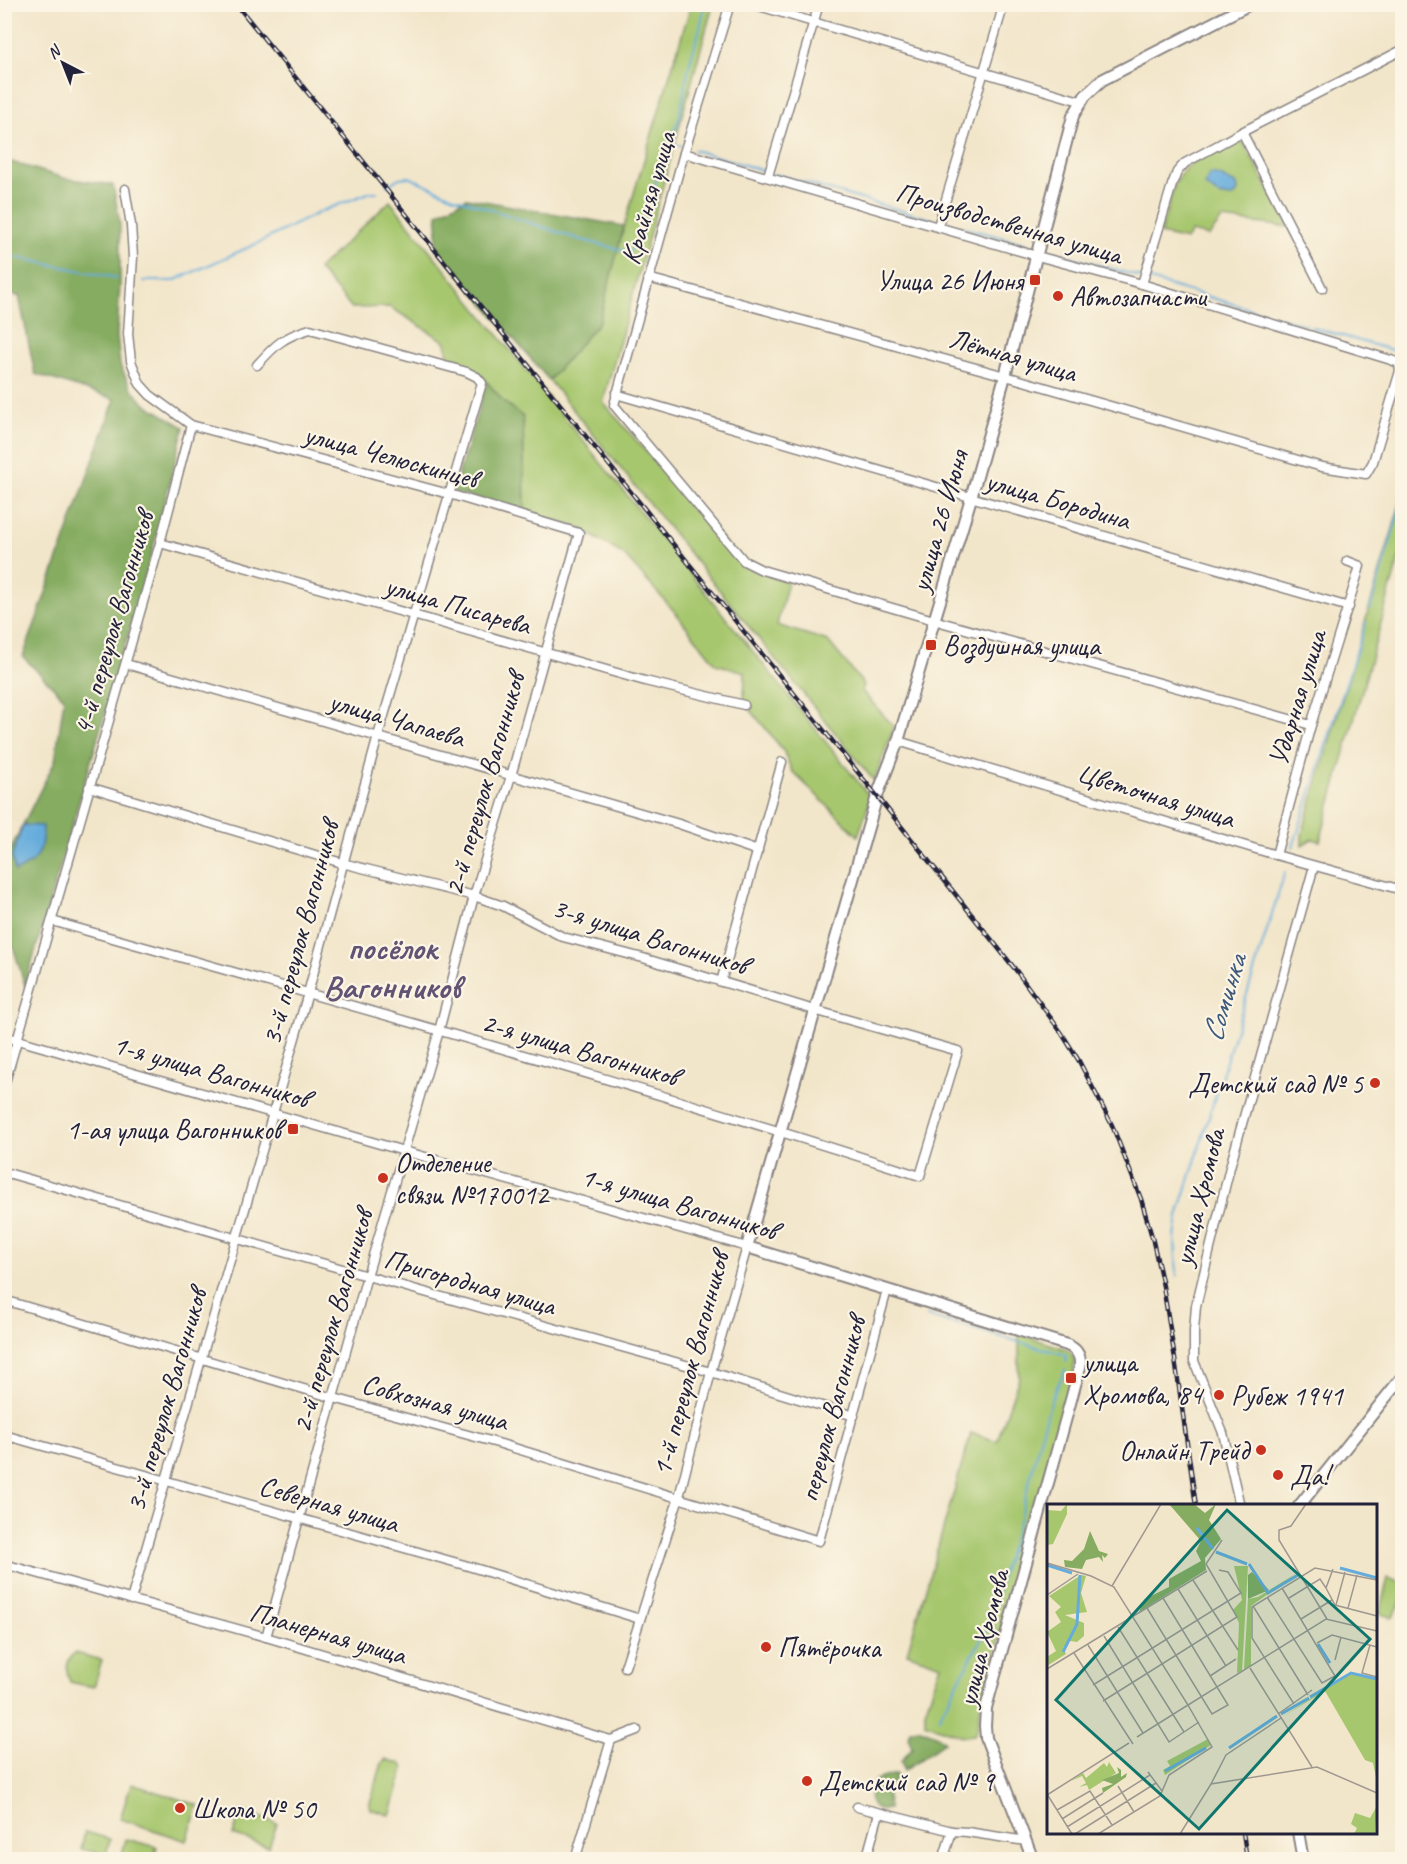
<svg xmlns="http://www.w3.org/2000/svg" width="1407" height="1864" font-family="Caveat,sans-serif">
<style>
.green{fill:#a7c76e;stroke:#647454;stroke-width:1.5}
.forest{fill:#85ac61;stroke:#54674e;stroke-width:1.5}
.water{fill:#65acdc;stroke:#44678c;stroke-width:1.5}
.lines{fill:none;stroke-linecap:round;stroke-linejoin:round}
.stream{stroke:#65acdc;stroke-width:2}
.minor-casing{stroke:#8a8482;stroke-width:11}
.major-casing{stroke:#8a8482;stroke-width:14}
.minor{stroke:#fff;stroke-width:8}
.major{stroke:#fff;stroke-width:10}
.rail-casing{stroke:#22223b;stroke-width:4.5}
.rail{stroke:#fcf5e5;stroke-width:2;stroke-dasharray:7;stroke-linecap:butt}
.poi-dot{fill:#c8321e;stroke:#fcf5e5;stroke-width:2}
.labels{text-anchor:middle;dominant-baseline:central;stroke-width:4.5;stroke-linejoin:round;paint-order:stroke}
.street-label{font-size:28px;fill:#22223b;stroke:#fcf5e5}
.poi-label{font-size:28px;fill:#22223b;stroke:#fcf5e5;text-anchor:start}
.water-label{font-size:30px;font-style:italic;fill:#3d597b;stroke:#fcf5e5}
.district-label{font-size:34px;font-weight:bold;fill:#615374;stroke:#fcf5e5}
.inset-river{fill:none;stroke:#65acdc;stroke-width:3}
.inset-road{fill:none;stroke:#9f9891;stroke-width:1.5}
.view{fill:#0f766e;fill-opacity:0.15;stroke:#0f766e;stroke-width:3}
.inset-edge{fill:none;stroke:#22223b;stroke-width:3}
</style>
<rect width="100%" height="100%" fill="#fcf5e5"/>
<filter id="ink" filterUnits="userSpaceOnUse"><feTurbulence type="fractalNoise" baseFrequency=".0167" numOctaves="2"/><feDisplacementMap in="SourceGraphic" scale="12" xChannelSelector="R" yChannelSelector="G"/><feConvolveMatrix kernelMatrix="1 2 1 2 8 2 1 2 1" color-interpolation-filters="sRGB"/></filter>
<filter id="wash" filterUnits="userSpaceOnUse"><feTurbulence type="fractalNoise" baseFrequency=".008" numOctaves="4" result="noise"/><feDisplacementMap in="SourceGraphic" scale="24" xChannelSelector="R" yChannelSelector="G"/><feGaussianBlur stdDeviation="1.35" result="paint"/><feColorMatrix in="noise" values="0 0 0 0 0 0 0 0 0 0 0 0 0 0 0 0 0 1.4 0 .05"/><feComposite in="paint" operator="in"/></filter>
<g filter="url(#wash)">
<rect width="100%" height="100%" fill="#f2e6ca"/>
<g class="green">
<path d="M691 5H713L603 402 745 566 788 582 777 625 828 641 864 685 862 691 894 727 874 781 549 380 599 322 624 226Z"/>
<path d="M1240 136 1289 227 1222 219 1209 236 1191 232 1186 240 1160 234 1175 184 1186 167Z"/>
<path d="M390 201 871 798 858 836 792 771 783 750 744 702 745 672 716 664 674 611 624 555 578 527 525 512 523 417 504 402 480 374 449 363 446 342 390 307 352 308 318 269Z"/>
<path d="M1402 498V548L1320 841 1312 839 1302 845V834Z"/>
<path d="M1019 1334 1066 1349C1075 1355 1074 1360 1074 1370L981 1705 977 1730 974 1735 962 1736 925 1723V1711L941 1665 907 1653 971 1433 997 1441 1019 1378Z"/>
<path d="M1388 1578 1402 1583C1403 1593 1400 1610 1392 1617L1379 1614Z"/>
<path d="M75 1653 102 1660 94 1687 70 1682C66 1673 65 1659 75 1653Z"/>
<path d="M385 1759 402 1764 404 1769 391 1812 389 1815 371 1809 369 1806 382 1763Z"/>
<path d="M131 1784 198 1805 187 1841 120 1819Z"/>
<path d="M241 1811 277 1823 269 1847 233 1835Z"/>
<path d="M85 1832 110 1839 106 1855 81 1849Z"/>
<path d="M126 1839 157 1847 153 1859H128L121 1858Z"/>
</g>
<g class="forest">
<path d="M5 160 64 178 113 185 120 223V284L117 335 120 365 131 388 144 403 184 427 148 567 25 986 5 920 4 862 55 761 64 698 23 657 115 399 35 374 19 296 5 294Z"/>
<path d="M467 198 624 226 599 322 549 380 436 248 438 213Z"/>
<path d="M487 382 504 402 523 417 525 512 453 492Z"/>
<path d="M918 1728 936 1735 945 1742 904 1771 901 1761 912 1748 908 1737 910 1730Z"/>
<path d="M896 1774V1778L886 1791 889 1809C866 1812 868 1797 875 1780Z"/>
</g>
<g class="water">
<path d="M1210 174 1220 176 1237 185 1238 191 1234 197C1221 197 1214 194 1205 185Z"/>
<path d="M23 825 43 826C42 853 40 860 15 872L12 856Z"/>
</g>
<g class="lines">
<g class="stream">
<path d="M670 143 681 146"/>
<path d="M694 150 765 171"/>
<path d="M774 174 937 221"/>
<path d="M387 186 399 178 409 177 454 197 578 239 630 252 639 237 662 161 679 119 690 62 700 28 705 4"/>
<path d="M942 222 1027 244"/>
<path d="M1054 252 1140 277"/>
<path d="M4 255 117 278"/>
<path d="M1147 279 1305 325"/>
<path d="M143 281H173L256 244 322 211 371 192H377"/>
<path d="M1311 327 1402 353"/>
<path d="M1370 609 1402 502"/>
<path d="M1293 847 1366 622"/>
<path d="M1177 1276 1175 1237 1178 1216 1285 872"/>
<path d="M927 1316 1066 1355V1362"/>
<path d="M939 1717 992 1619 1001 1576 1019 1522 1041 1436 1052 1398 1065 1370"/>
</g>
</g>
</g>
<g filter="url(#ink)">
<g class="lines">
<defs>
<g id="minor">
<path d="M730 4 684 153 614 405 744 561 762 570 944 623 1311 725"/>
<path d="M752 4 1080 101"/>
<path d="M1242 132 1322 288"/>
<path d="M768 176 819 4"/>
<path d="M125 189 131 225 133 257 128 334 131 361 140 384 150 395 191 425 449 494 579 533 511 776 474 896 439 1031 367 1276 266 1637"/>
<path d="M938 226 1004 4"/>
<path d="M648 278 1020 380 1322 467 1366 474 1373 462 1400 371 1399 363 1391 360 1142 284 1037 256 684 153"/>
<path d="M1142 284 1172 185 1177 172 1185 163 1242 132 1402 50"/>
<path d="M616 394 1349 607"/>
<path d="M160 543 645 681 744 705"/>
<path d="M126 664 679 824 758 851"/>
<path d="M898 741 1276 855 1402 890"/>
<path d="M1276 855 1311 725 1358 573 1360 566 1347 561"/>
<path d="M52 921C342 1003 633 1083 920 1176L958 1051 821 1012 643 958 563 937 503 906 474 896 342 863 89 787"/>
<path d="M721 982 782 762"/>
<path d="M4 1036 404 1151 747 1247 711 1372 679 1497 625 1667"/>
<path d="M4 1086 160 543 191 425"/>
<path d="M4 1172 367 1276 711 1372 854 1416"/>
<path d="M4 1300 334 1398 501 1444 819 1541 887 1290"/>
<path d="M4 1435 468 1566 640 1619"/>
<path d="M1240 1506 1223 1433 1194 1361V1330L1196 1306 1230 1167 1314 866"/>
<path d="M4 1564 266 1637 600 1737 611 1740 637 1730"/>
<path d="M131 1600 308 993 378 736 482 383 477 377 467 372 310 329C283 337 276 344 257 365"/>
<path d="M857 1807 952 1831 967 1832 1026 1841"/>
<path d="M575 1860 611 1740"/>
<path d="M866 1860 879 1813"/>
<path d="M943 1860 952 1831"/>
</g>
<g id="major">
<path d="M1299 1506 1402 1377"/>
<path d="M1298 1832 1303 1860"/>
<path d="M1033 1860 986 1738 985 1726 986 1708 1080 1367C1081 1356 1077 1349 1067 1345L747 1247 877 796 898 741 971 498 1005 376 1073 116 1085 96 1102 80 1250 4"/>
</g>
</defs>
<use href="#minor" class="minor-casing"/>
<use href="#major" class="major-casing"/>
<use href="#minor" class="minor"/>
<use href="#major" class="major"/>
<defs>
<g id="rail">
<path d="M236 4 877 796 1015 969 1061 1032 1079 1061 1112 1125 1141 1199 1152 1237 1163 1286 1175 1359 1196 1506"/>
<path d="M1243 1832 1247 1860"/>
</g>
</defs>
<use href="#rail" class="rail-casing"/>
<use href="#rail" class="rail"/>
</g>
</g>
<g class="poi-dot">
<rect x="1029" y="274" width="12" height="12" rx="3"/>
<circle cx="1058" cy="296" r="6"/>
<rect x="925" y="639" width="12" height="12" rx="3"/>
<circle cx="1375" cy="1083" r="6"/>
<rect x="287" y="1123" width="12" height="12" rx="3"/>
<circle cx="383" cy="1178" r="6"/>
<rect x="1065" y="1372" width="12" height="12" rx="3"/>
<circle cx="1219" cy="1395" r="6"/>
<circle cx="1261" cy="1450" r="6"/>
<circle cx="1278" cy="1475" r="6"/>
<circle cx="766" cy="1647" r="6"/>
<circle cx="807" cy="1781" r="6"/>
<circle cx="180" cy="1808" r="6"/>
</g>
<g class="labels">
<g class="street-label">
<text transform="translate(648 198) rotate(-74)">Крайняя улица</text>
<text transform="translate(1009 223) rotate(16)">Производственная улица</text>
<text transform="translate(1013 355) rotate(16)">Лётная улица</text>
<text transform="translate(391 456) rotate(15)">улица Челюскинцев</text>
<text transform="translate(1058 500) rotate(16)">улица Бородина</text>
<text transform="translate(939 521) rotate(-74)">улица 26 Июня</text>
<text transform="translate(458 605) rotate(16)">улица Писарева</text>
<text transform="translate(113 623) rotate(-74)">4-й переулок Вагонников</text>
<text transform="translate(1297 698) rotate(-73)">Ударная улица</text>
<text transform="translate(397 719) rotate(16)">улица Чапаева</text>
<text transform="translate(484 784) rotate(-74)">2-й переулок Вагонников</text>
<text transform="translate(1156 795) rotate(17)">Цветочная улица</text>
<text transform="translate(300 933) rotate(-75)">3-й переулок Вагонников</text>
<text transform="translate(650 936) rotate(17)">3-я улица Вагонников</text>
<text transform="translate(580 1049) rotate(16)">2-я улица Вагонников</text>
<text transform="translate(211 1071) rotate(16)">1-я улица Вагонников</text>
<text transform="translate(1199 1197) rotate(-76)">улица Хромова</text>
<text transform="translate(679 1203) rotate(16)">1-я улица Вагонников</text>
<text transform="translate(470 1282) rotate(16)">Пригородная улица</text>
<text transform="translate(332 1321) rotate(-74)">2-й переулок Вагонников</text>
<text transform="translate(690 1364) rotate(-75)">1-й переулок Вагонников</text>
<text transform="translate(166 1400) rotate(-74)">3-й переулок Вагонников</text>
<text transform="translate(435 1402) rotate(15)">Совхозная улица</text>
<text transform="translate(832 1409) rotate(-75)">переулок Вагонников</text>
<text transform="translate(329 1504) rotate(16)">Северная улица</text>
<text transform="translate(328 1633) rotate(16)">Планерная улица</text>
<text transform="translate(983 1638) rotate(-76)">улица Хромова</text>
</g>
<g class="poi-label">
<text x="1023" y="280" text-anchor="end">Улица 26 Июня</text>
<text x="1070" y="296">Автозапчасти</text>
<text x="943" y="645">Воздушная улица</text>
<text x="1363" y="1083" text-anchor="end">Детский сад № 5</text>
<text x="281" y="1129" text-anchor="end">1-ая улица Вагонников</text>
<text x="395" y="1162">Отделение<tspan x="395" dy="32">связи №170012</tspan></text>
<text x="1083" y="1362">улица<tspan x="1083" dy="32">Хромова, 84</tspan></text>
<text x="1231" y="1395">Рубеж 1941</text>
<text x="1249" y="1450" text-anchor="end">Онлайн Трейд</text>
<text x="1290" y="1475">Да!</text>
<text x="778" y="1647">Пятёрочка</text>
<text x="819" y="1781">Детский сад № 9</text>
<text x="192" y="1808">Школа № 50</text>
</g>
<g class="water-label">
<text transform="translate(1224 998) rotate(-73)">Соминка</text>
</g>
<g class="district-label">
<text x="392" y="947">посёлок<tspan x="392" dy="39">Вагонников</tspan></text>
</g>
</g>
<g transform="translate(1047 1504)">
<rect width="330" height="330" fill="#f2e6ca"/>
<path d="M20 0V10L6 40 0 41V6L14 7ZM187 62H201L195 167 190 169 192 119 186 106 195 96ZM250 69 204 102V162L197 165 201 95 211 93ZM34 71 39 72 34 89 40 108 18 111 37 119V132L30 138 23 137 16 144 19 150 0 162V153L9 147 0 128 14 118 8 108 14 103 2 92ZM303 169 330 174V278L326 259 318 256 278 187 235 213ZM161 235 164 241 118 271 116 266 123 262 120 257ZM62 258 69 269 42 286 40 281 32 283 39 279 35 272 24 277 36 269 39 274 57 259 60 263ZM330 302 328 330H307L310 324 304 320 308 309 323 314Z" fill="#a7c76e"/>
<path d="M122 0H147L158 9 169 0 162 16 174 35 158 54 159 66 92 108 98 95 122 83V75L154 57 149 47 154 37ZM43 27 52 47 61 50 58 54 55 51 56 58 52 53 39 56 35 65 18 63 17 56 25 57 37 45ZM205 68 222 86 201 95V71ZM70 263 74 266V273L80 269 79 273 56 289 55 284 66 280 55 276 72 269Z" fill="#85ac61"/>
<path class="inset-river" d="M150 24 166 45M169 48 200 60M202 60 221 89 251 71M0 61 25 69M293 64 330 74M271 140 283 159M16 148 30 120 33 71M263 193 304 169 330 175M234 210 262 194M182 244 230 212M118 267 159 244"/>
<path class="inset-road" d="M259 0 244 22 232 26V36L280 115M0 59 44 72 67 83 141 201 90 233M286 65 279 84 288 101 330 112M146 76 191 146M65 82 114 0M131 85 179 162M0 91 31 70M220 93 275 179 288 172 235 84M242 94 273 75 279 84M289 101 298 68M206 102 261 191M100 104 165 210 181 201 116 94M301 104 310 71M254 115 285 96M71 123 137 228M57 132 122 238 152 218M270 139 285 131 330 143M41 141 96 229M323 141 315 169 330 173M27 149 86 240M288 156 294 133M203 164 265 263M0 165 160 67M163 172 189 155M46 181 194 89 181 68 172 66M56 197 190 113 159 60 175 36M247 200 205 134V103L268 64 330 76M231 210 265 186M101 268 115 287M164 280 179 251 234 214M71 282 87 308M0 290 25 330M0 291 82 239M10 306 43 287 65 321M15 315 56 289M20 323 103 271M28 330 109 279M51 330 113 292 122 271 165 243 141 201 279 115 330 127M133 330 164 280 270 263 330 289"/>
<path class="view" d="M180 6 323 135 152 325 9 196Z"/>
<rect width="330" height="330" class="inset-edge"/>
</g>
<rect width="1407" height="1864" fill="none" stroke="#fcf5e5" stroke-width="24"/>
<g transform="translate(63 63) rotate(318)" stroke="#fcf5e5" stroke-width="4.5" paint-order="stroke">
<path d="M0-4.5L10 22L0 15L-10 22Z" fill="#22223b"/>
<text y="-9" font-size="16" font-weight="bold" text-anchor="middle" fill="#22223b">N</text>
</g>
</svg>
